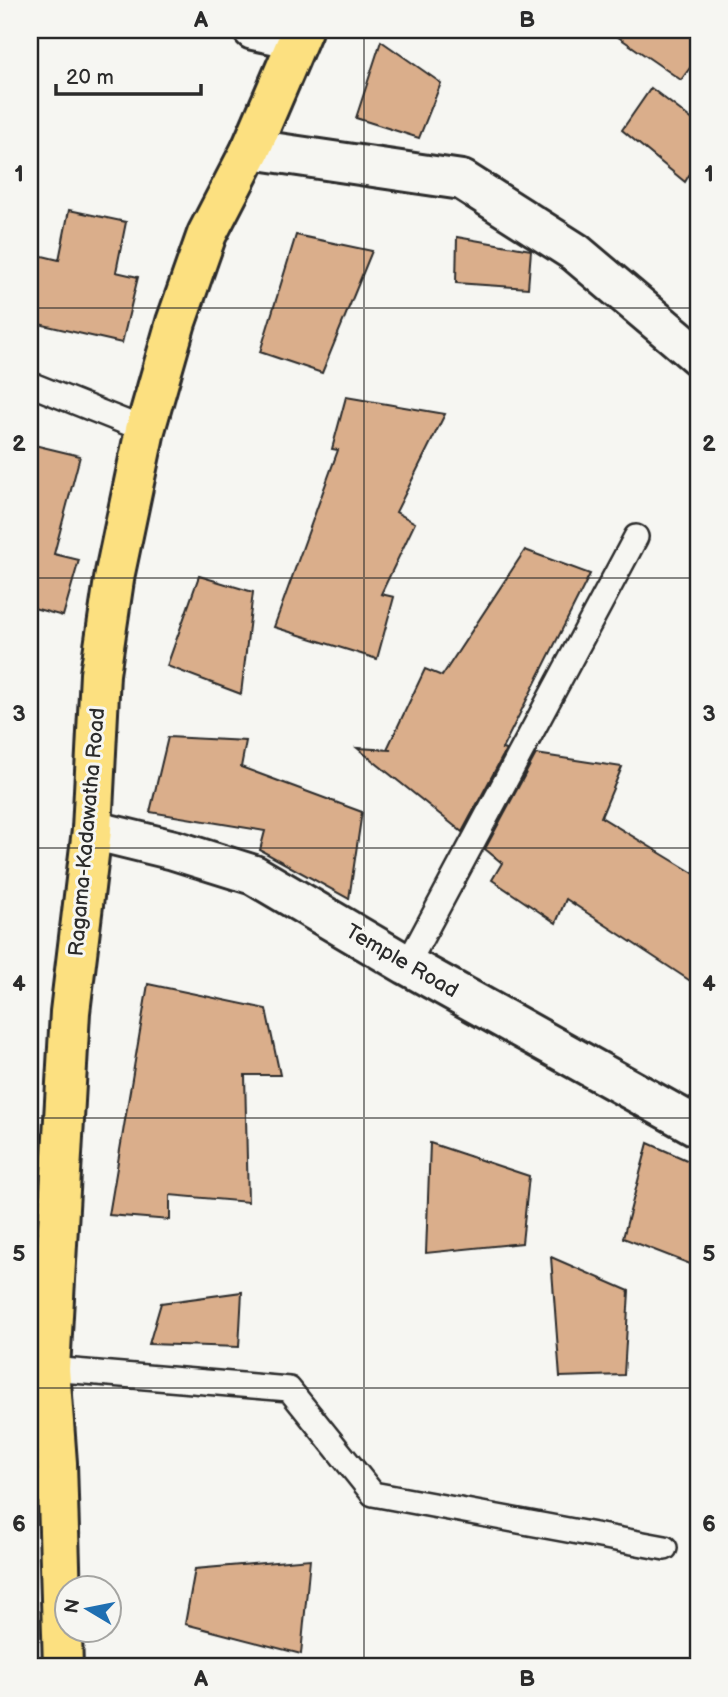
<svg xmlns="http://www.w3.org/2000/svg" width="728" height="1697" font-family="'Balsamiq Sans',sans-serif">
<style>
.building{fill:#daae8b;stroke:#2b2b2b;stroke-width:2}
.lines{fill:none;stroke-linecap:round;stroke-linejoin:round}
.service-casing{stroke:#2b2b2b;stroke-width:28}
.minor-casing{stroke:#2b2b2b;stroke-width:44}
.tertiary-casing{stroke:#2b2b2b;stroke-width:44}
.primary-casing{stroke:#2b2b2b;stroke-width:44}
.service{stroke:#f6f6f2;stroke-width:23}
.minor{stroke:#f6f6f2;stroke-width:38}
.tertiary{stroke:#f6f6f2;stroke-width:38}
.primary{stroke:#fce080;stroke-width:38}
.grid{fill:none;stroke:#2b2b2b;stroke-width:2;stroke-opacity:0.55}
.labels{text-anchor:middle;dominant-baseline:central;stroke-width:6;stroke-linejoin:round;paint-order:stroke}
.street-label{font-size:21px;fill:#2b2b2b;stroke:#f6f6f2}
.neatline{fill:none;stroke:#2b2b2b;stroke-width:2.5}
.grid-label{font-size:23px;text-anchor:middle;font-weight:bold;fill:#2b2b2b}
</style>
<rect width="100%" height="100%" fill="#f6f6f2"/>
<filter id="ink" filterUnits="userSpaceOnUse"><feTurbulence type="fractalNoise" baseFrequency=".0143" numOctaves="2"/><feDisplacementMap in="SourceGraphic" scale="14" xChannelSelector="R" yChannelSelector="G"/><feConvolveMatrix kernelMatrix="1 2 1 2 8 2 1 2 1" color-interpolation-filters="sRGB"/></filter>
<g filter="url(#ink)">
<g class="building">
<path d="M608 30H698V57L681 80Z"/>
<path d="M381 41 441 83 419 138 356 118Z"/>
<path d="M651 88 698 124V160L685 182 622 130Z"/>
<path d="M69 210 126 222 116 272 138 277 122 343 30 322V253L59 260Z"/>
<path d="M296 235 372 251 322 373 260 352Z"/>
<path d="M457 237 531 250 528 288 456 283Z"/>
<path d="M346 397 445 414 396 512 415 523 381 594 394 597 377 659 274 627 338 450 332 449Z"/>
<path d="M30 444 80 456 54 554 79 560 63 616 30 607Z"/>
<path d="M525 550 590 574 502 749 506 750 462 832 357 748 391 750 387 749 425 669 442 676Z"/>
<path d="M199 576 253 592 241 694 167 666Z"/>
<path d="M168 737 246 741 241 767 362 812 349 899 260 850 265 831 150 812Z"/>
<path d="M536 754 622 767 601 817 698 876V986L566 899 556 923 492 880 502 863 485 849Z"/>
<path d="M148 984 266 1009 280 1075H245L248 1202 170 1195V1220L109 1215Z"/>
<path d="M430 1143 529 1176 522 1243 426 1253Z"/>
<path d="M648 1143 698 1165V1267L623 1238Z"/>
<path d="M551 1257 629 1291 624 1375 560 1377Z"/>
<path d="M242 1292 239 1347 149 1344 161 1303Z"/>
<path d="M310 1559 301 1654 185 1624 195 1569Z"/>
</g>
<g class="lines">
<defs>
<g id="service">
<path d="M30 384 145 430"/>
<path d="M407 965 636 537"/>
<path d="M50 1369 289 1389 373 1494 665 1548"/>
</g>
<g id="minor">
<path d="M253 30 297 39"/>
<path d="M251 149 462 180 575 252 698 356"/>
</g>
<path id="tertiary" d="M92 830 174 850 254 875 407 965 698 1127"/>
<path id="primary" d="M63 1667 57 1463 50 1369 70 1012 92 830 100 674 115 573 145 430 176 322 207 234 251 149 302 30"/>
</defs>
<use href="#service" class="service-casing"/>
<use href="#minor" class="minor-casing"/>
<use href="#tertiary" class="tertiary-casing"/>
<use href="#primary" class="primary-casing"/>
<use href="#service" class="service"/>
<use href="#minor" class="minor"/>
<use href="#tertiary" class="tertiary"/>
<use href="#primary" class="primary"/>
</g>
</g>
<path class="grid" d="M364 30V1667M30 308H698M30 578H698M30 848H698M30 1118H698M30 1388H698"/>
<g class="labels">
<g class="street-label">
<text transform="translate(87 832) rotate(-85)">Ragama-Kadawatha Road</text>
<text transform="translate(402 961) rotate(30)">Temple Road</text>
</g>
</g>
<rect width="728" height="1697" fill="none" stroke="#f6f6f2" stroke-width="77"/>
<g transform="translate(88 1609) rotate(280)"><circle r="33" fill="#f6f6f2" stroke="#a5a5a2" stroke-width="2"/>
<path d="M0-5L12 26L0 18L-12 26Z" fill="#1f6fb2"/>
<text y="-10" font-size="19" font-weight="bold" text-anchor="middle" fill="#2b2b2b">N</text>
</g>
<path d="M56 84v10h145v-10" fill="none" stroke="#2b2b2b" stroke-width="3.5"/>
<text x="66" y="84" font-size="21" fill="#2b2b2b" stroke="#f6f6f2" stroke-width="5" paint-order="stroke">20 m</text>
<rect x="38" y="38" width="652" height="1620" class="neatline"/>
<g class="grid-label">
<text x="201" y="27">A</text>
<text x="527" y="27">B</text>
<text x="19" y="181">1</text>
<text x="709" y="181">1</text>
<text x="19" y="451">2</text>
<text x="709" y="451">2</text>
<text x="19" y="721">3</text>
<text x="709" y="721">3</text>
<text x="19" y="991">4</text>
<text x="709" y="991">4</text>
<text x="19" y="1261">5</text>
<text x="709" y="1261">5</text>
<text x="19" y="1531">6</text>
<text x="709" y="1531">6</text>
<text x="201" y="1686">A</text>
<text x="527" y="1686">B</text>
</g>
</svg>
